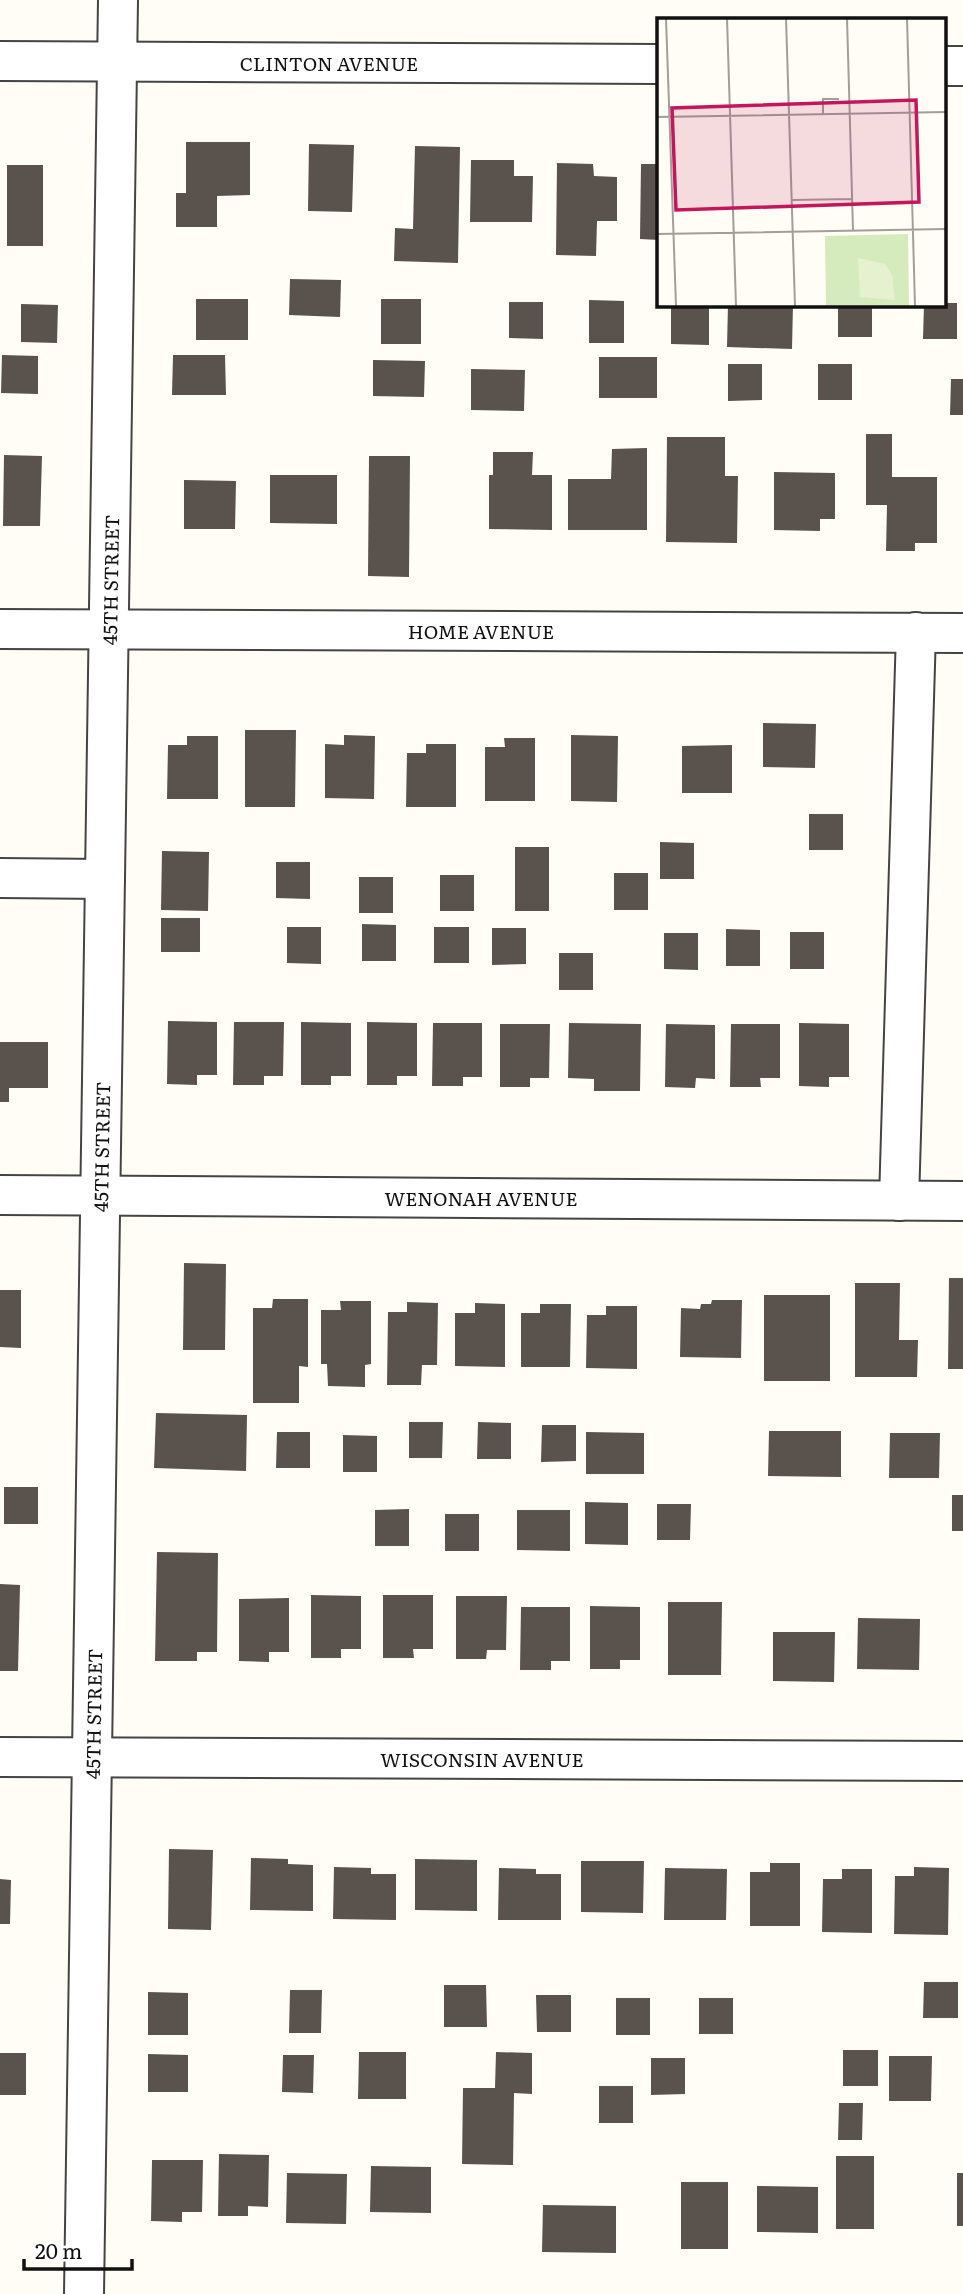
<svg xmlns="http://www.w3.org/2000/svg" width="963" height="2294" font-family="Literata,serif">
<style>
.building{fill:#5a524d}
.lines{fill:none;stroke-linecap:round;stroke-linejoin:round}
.minor-casing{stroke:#444;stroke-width:42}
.minor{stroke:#fff;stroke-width:38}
.labels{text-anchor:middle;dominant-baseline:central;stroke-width:7;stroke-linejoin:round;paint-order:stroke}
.street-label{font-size:19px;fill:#111;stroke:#fff}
.inset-road{fill:none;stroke:#a09f9a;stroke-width:2}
.view{fill:#c2185b;fill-opacity:0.15;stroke:#c2185b;stroke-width:3.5}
.inset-edge{fill:none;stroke:#111;stroke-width:3.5}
</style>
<rect width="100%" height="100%" fill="#fffdf5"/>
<g class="building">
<path d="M186 142H250V195L217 196V227H176V193H186Z"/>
<path d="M309 144 354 145 352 212 308 211Z"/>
<path d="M415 146 460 147 458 263 394 261 395 228 413 229Z"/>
<path d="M471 160H514V176H533L532 222H470Z"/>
<path d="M557 163 593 164 594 176 617 177V221H597L596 256 556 255Z"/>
<path d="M641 164H659V240L640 239Z"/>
<rect x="7" y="165" width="36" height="81"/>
<path d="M290 279 341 280 340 317 289 315Z"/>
<rect x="196" y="299" width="52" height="41"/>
<rect x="381" y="299" width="40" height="45"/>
<path d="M589 300 624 301V343H589Z"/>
<path d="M509 302H543V339L509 338Z"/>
<path d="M944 303H957V339H923L924 304H944Z"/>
<path d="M21 304 58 305 57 343 21 342Z"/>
<path d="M728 304H793L792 349 727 347Z"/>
<rect x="838" y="304" width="34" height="33"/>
<path d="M671 306H709V345L671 344Z"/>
<path d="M2 355 38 356V394L1 393Z"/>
<path d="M173 355H225L226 395H172Z"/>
<rect x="599" y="357" width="58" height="41"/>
<path d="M373 360 425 361 424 397 373 396Z"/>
<path d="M728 364H762V400L728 401Z"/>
<rect x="818" y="364" width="34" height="36"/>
<path d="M471 369 525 370 524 411 471 410Z"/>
<path d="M951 379H963V415H950Z"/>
<path d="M866 434H892V477H937V543H915V551H886L887 505H866Z"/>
<path d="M667 437H725V476H738L737 543 666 542Z"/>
<path d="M647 448V530H568V479H611L612 449Z"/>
<path d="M493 452H533L532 475H552V530L489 529V475H493Z"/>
<path d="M4 455 42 456 40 526H3Z"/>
<path d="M369 456H410L409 577 368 576Z"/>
<path d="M774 472 835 473V519H820V531L774 530Z"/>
<path d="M270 475H337V524L270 523Z"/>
<path d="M184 480 236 481 235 529H184Z"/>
<path d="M763 723 816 724 815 768 763 767Z"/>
<path d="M245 730H296L295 807H245Z"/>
<path d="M344 735 375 736 374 799 325 798V744L344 745Z"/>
<path d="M571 735 618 736 617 802 571 801Z"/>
<path d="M187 736H218V799H167L168 745H187Z"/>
<path d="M504 738H535V801H485V747H505Z"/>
<path d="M426 744H456V807H406L407 753H426Z"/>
<path d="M732 745V793H682V746Z"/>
<rect x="809" y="814" width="34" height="36"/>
<path d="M660 842 694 843V879H660Z"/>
<rect x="515" y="847" width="34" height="64"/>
<path d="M162 851 209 852 208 911 161 910Z"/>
<path d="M276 862H310V899L276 898Z"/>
<rect x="614" y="873" width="34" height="37"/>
<rect x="440" y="875" width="34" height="36"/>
<rect x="359" y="877" width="34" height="36"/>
<rect x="161" y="918" width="39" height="34"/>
<path d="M362 924 396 925V961H362Z"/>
<path d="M287 927H321V964L287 963Z"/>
<rect x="434" y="927" width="35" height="36"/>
<path d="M492 928H526V964L492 965Z"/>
<path d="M726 929 760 930V966H726Z"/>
<rect x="790" y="932" width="34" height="37"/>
<path d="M664 933H698V970L664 969Z"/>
<rect x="559" y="953" width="34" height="37"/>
<path d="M168 1021 217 1022V1075H197V1085L167 1084Z"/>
<path d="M234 1022H284L283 1076H264V1085H233Z"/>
<path d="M301 1022 351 1023V1076H331V1085H301Z"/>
<path d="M367 1022 417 1023V1076H397V1085H367Z"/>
<path d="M433 1023H482V1077H463V1086H432Z"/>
<path d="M569 1023 641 1024 640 1091H594V1079L568 1078Z"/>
<path d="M799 1023 849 1024V1077H829V1087L799 1086Z"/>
<path d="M500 1024H550L549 1078H530V1087H500Z"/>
<path d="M666 1024 715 1025V1079L696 1078 695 1088 665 1087Z"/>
<path d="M731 1024H780V1078H760L761 1087H730Z"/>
<path d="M0 1042H48V1088H9V1102H0Z"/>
<path d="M184 1263 226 1264 225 1350H183Z"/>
<path d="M949 1278H963V1369H948Z"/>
<path d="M855 1283H900L899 1340H918L917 1377H855Z"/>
<path d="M0 1290H21V1348L0 1347Z"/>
<rect x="764" y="1295" width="66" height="86"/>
<path d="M273 1299H308V1367L299 1366V1403H253V1308H272Z"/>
<path d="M712 1300H742L741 1358 680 1357 681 1308 700 1309 701 1304H711Z"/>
<path d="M340 1301H371V1364L365 1365V1387L328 1386 327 1364H321V1310H341Z"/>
<path d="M407 1302 438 1303 437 1365H422L421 1385H387L388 1312H407Z"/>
<path d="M475 1303 505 1304V1367L455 1366V1313H475Z"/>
<path d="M540 1304H571L570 1367H521V1313H540Z"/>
<path d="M606 1306H637V1369L586 1368 587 1315H606Z"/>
<path d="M156 1413 247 1415 246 1471 154 1468Z"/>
<path d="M409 1422H443L442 1458H409Z"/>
<path d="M478 1422 511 1423V1459H477Z"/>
<path d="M542 1425H576V1461L541 1462Z"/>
<path d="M769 1431H841V1477L768 1476Z"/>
<path d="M277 1432H310V1468H276Z"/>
<path d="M586 1432 644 1433V1474H586Z"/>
<path d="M890 1433H940L939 1478H889Z"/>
<path d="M343 1435 377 1436V1472H343Z"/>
<rect x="4" y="1487" width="34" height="37"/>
<rect x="952" y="1495" width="11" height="36"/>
<path d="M585 1502 628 1503V1545L585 1544Z"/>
<path d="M657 1504H691L690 1540H657Z"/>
<path d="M409 1509V1546H375V1510Z"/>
<path d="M517 1510H570V1551L517 1550Z"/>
<rect x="445" y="1514" width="34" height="37"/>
<path d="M157 1552 218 1553 217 1652H197V1661H155Z"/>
<path d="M0 1584 20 1585 18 1671H0Z"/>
<path d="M311 1595 361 1596V1649H341V1658H311Z"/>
<path d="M383 1595H433V1649H413L414 1658H383Z"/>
<path d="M456 1596H507L506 1650H487L486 1659H456Z"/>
<path d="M289 1598V1652H269V1662L239 1661V1599Z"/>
<path d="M668 1602H722L721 1675H668Z"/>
<path d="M590 1606 640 1607V1660H620V1669H590Z"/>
<path d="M521 1607H570V1661H551V1670H520Z"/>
<path d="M858 1618 920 1619 919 1670 857 1669Z"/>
<path d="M773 1632H835L834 1682 773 1681Z"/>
<path d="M169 1849 213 1850 211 1930 168 1929Z"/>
<path d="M251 1858 288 1859V1864L313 1865V1911L250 1910Z"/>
<path d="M415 1859 477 1860V1911L415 1910Z"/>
<path d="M581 1861H644L643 1913 581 1912Z"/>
<path d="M770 1863H800V1926H750V1872H770Z"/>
<path d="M334 1867 371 1868V1874H396V1920L333 1919Z"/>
<path d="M914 1867 949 1868 948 1935 894 1934 895 1876H914Z"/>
<path d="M499 1868 536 1869V1874H561V1920H498Z"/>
<path d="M665 1868 727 1869 726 1920H664Z"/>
<path d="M842 1869H872V1933L822 1932 823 1879H842Z"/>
<path d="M0 1879 11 1880 10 1924H0Z"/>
<path d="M924 1982H958V2018H923Z"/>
<path d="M444 1985H486L487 2027H444Z"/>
<path d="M290 1990H322L321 2033H289Z"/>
<path d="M148 1992 188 1993V2035H148Z"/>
<path d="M536 1995H571V2032H537Z"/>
<rect x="616" y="1998" width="34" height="37"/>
<rect x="699" y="1998" width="34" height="36"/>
<rect x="843" y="2050" width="35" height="36"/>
<path d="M359 2052H406V2099H358Z"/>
<path d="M496 2052 532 2053V2094L514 2093 513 2165 462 2164 463 2088H495Z"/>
<rect x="0" y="2053" width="26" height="42"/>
<path d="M148 2054 188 2055V2092H148Z"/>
<path d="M283 2055H314L313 2093 282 2092Z"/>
<path d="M889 2056H932L931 2101H889Z"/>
<path d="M651 2058H685V2094L651 2095Z"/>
<rect x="599" y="2086" width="34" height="37"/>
<path d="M839 2103H863L862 2140H838Z"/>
<path d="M219 2154 269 2155 268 2207 248 2206V2216H218Z"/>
<rect x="836" y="2156" width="38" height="73"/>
<path d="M152 2160H203L202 2212H182V2222L151 2221Z"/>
<path d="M371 2166 431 2167V2213L370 2212Z"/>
<path d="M287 2173 347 2174 346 2224 286 2223Z"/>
<rect x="957" y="2173" width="6" height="53"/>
<rect x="681" y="2182" width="47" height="67"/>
<path d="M757 2186 818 2187V2233L757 2232Z"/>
<path d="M543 2205 616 2206V2253L542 2252Z"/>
</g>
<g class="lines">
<defs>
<g id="minor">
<path d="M0 61 659 64"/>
<path d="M944 66H963"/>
<path d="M0 629 963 633"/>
<path d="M0 878 105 879"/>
<path d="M0 1195 963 1201"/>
<path d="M899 1201 916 632"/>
<path d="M0 1757 963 1761"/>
<path d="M84 2294 118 0"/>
</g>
</defs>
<use href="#minor" class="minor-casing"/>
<use href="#minor" class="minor"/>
</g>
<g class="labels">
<g class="street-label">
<text x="329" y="63">CLINTON AVENUE</text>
<text transform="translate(110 580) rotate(-89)">45TH STREET</text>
<text x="481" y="631">HOME AVENUE</text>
<text transform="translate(101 1147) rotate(-89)">45TH STREET</text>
<text x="481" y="1198">WENONAH AVENUE</text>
<text transform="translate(93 1714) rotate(-89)">45TH STREET</text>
<text x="482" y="1759">WISCONSIN AVENUE</text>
</g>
</g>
<g transform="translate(657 18)">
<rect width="289" height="289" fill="#fffdf5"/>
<path d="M251 216 252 288H169L168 218Z" fill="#d5ebbd"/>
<path d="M201 240 228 246 235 257 238 282 203 279Z" fill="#e6f2cf"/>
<path class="inset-road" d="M9 0 19 288M70 0 79 288M129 0 138 288M190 0 196 212M250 0 258 288M166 96V81H182M0 99 289 94M135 182 195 181M0 216 289 211"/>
<path class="view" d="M259 82 262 184 19 192 15 90Z"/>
<rect width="289" height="289" class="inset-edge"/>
</g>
<path d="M24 2259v10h108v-10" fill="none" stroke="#111111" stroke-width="3.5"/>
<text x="35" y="2259" font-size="21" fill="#111111" stroke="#ffffff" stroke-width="5" paint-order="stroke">20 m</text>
</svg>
